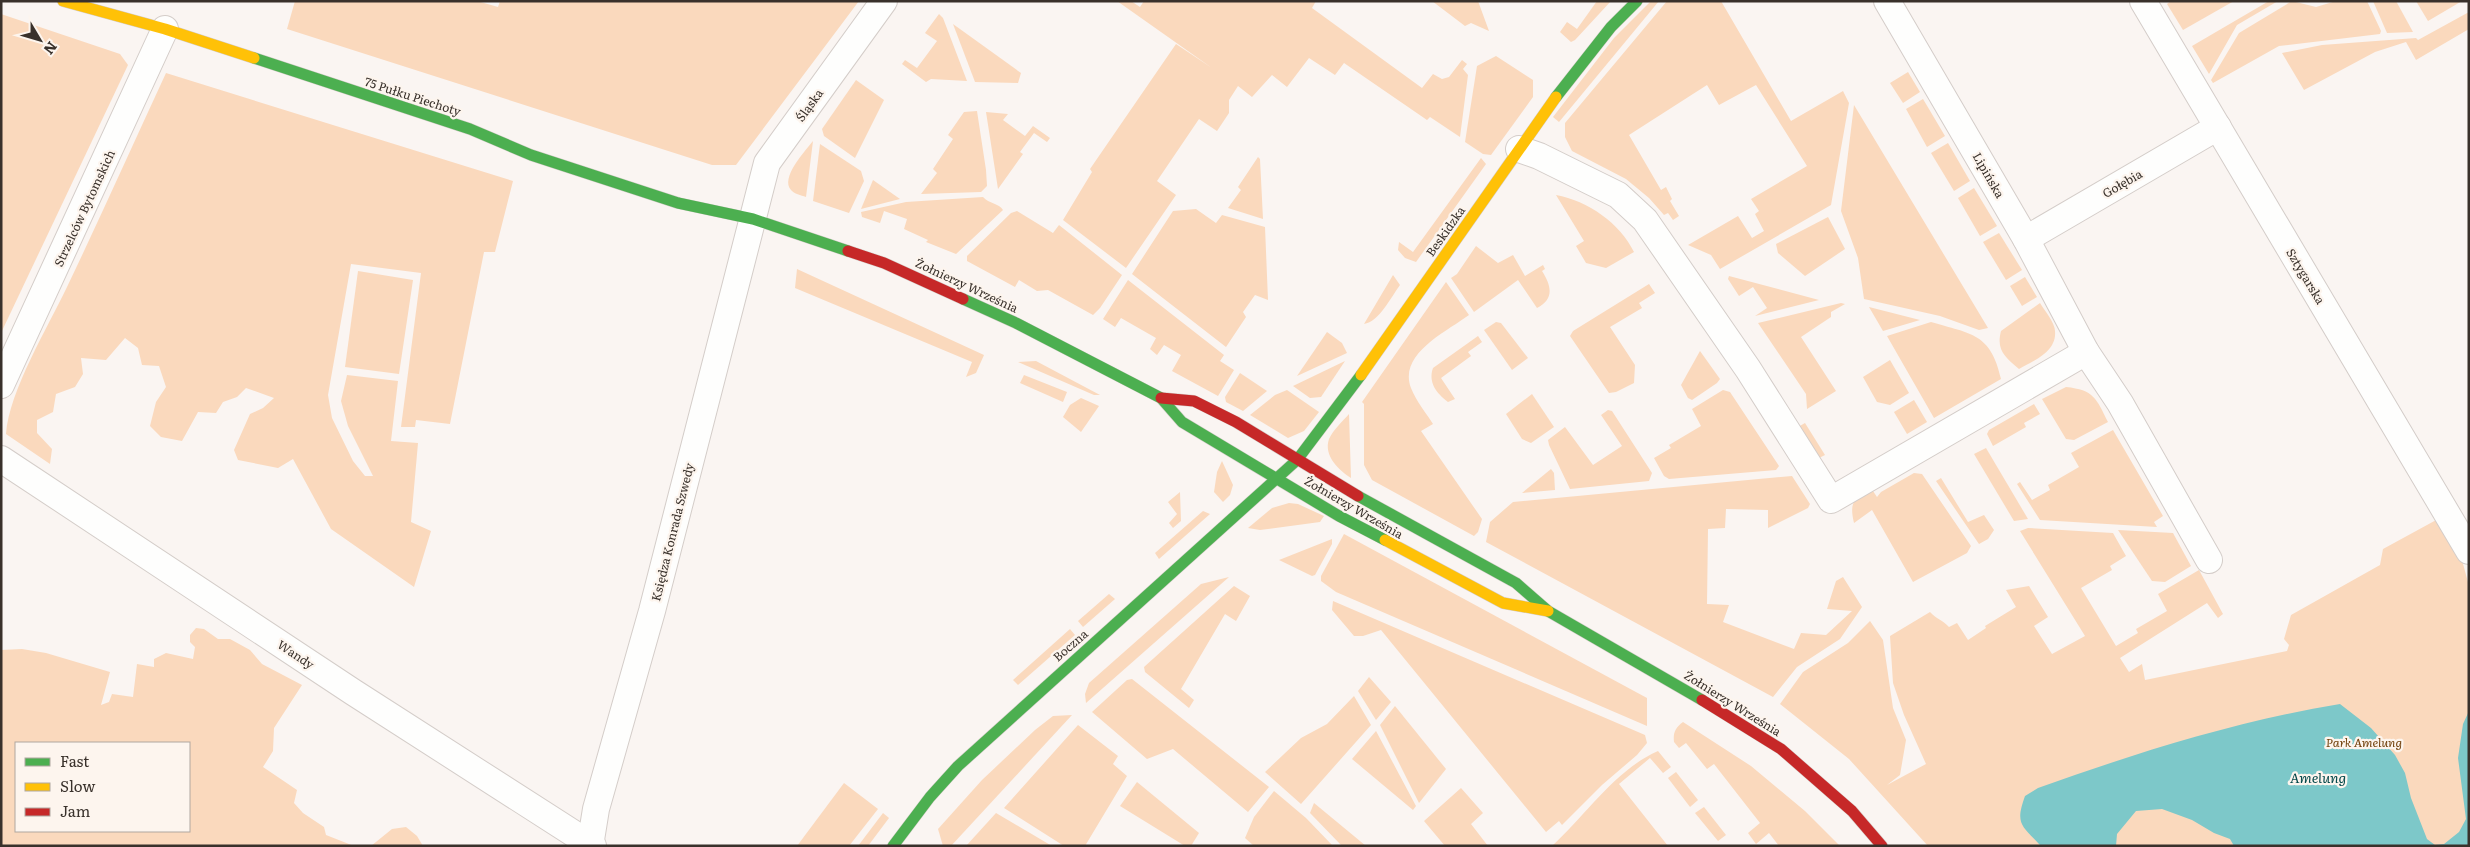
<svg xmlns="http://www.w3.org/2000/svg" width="2470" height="847" font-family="Literata,serif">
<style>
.green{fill:#fad9bd;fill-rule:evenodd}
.water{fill:#7dc8c9}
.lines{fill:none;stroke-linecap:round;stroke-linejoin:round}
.street-casing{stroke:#d4cdc9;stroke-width:28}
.fast-casing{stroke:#d4cdc9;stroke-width:12}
.slow-casing{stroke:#d4cdc9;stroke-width:12}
.jam-casing{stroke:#d4cdc9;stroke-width:12}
.street{stroke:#fefefd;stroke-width:26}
.fast{stroke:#4caf50;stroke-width:11}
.slow{stroke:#ffc107;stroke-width:11}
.jam{stroke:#c62828;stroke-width:11}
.labels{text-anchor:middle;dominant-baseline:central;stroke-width:4.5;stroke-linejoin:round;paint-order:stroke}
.street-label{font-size:12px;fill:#39312b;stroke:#fdf5ee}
.park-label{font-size:12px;font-style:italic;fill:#73430e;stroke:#fdf5ee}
.water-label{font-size:14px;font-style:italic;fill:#05494b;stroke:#fdf5ee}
</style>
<rect width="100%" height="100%" fill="#faf5f2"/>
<g class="green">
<path d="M295 1H477L498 7 500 1H859L736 165H712L287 29Z"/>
<path d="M1117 1H1131L1140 7 1144 1H1316L1312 8 1422 88 1433 74 1442 79 1449 77 1462 60 1467 64 1463 69 1468 75 1460 137 1430 117 1427 120 1344 63 1335 75 1309 58 1287 87 1272 75 1252 97 1238 86 1229 100V113L1217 131 1199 119 1157 181 1176 195 1126 268 1063 220 1092 172 1090 169 1176 44 1212 68Z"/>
<path d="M1432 1H1478L1489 31 1471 23 1465 26Z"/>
<path d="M1597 1H1611L1575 40 1571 42 1560 32 1567 22 1577 29Z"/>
<path d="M1651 1H1659L1559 122 1553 117 1614 38Z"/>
<path d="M1667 1H1721L1791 121 1843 91 1849 103 1831 205 1720 269 1711 255 1688 245 1738 216 1752 238 1764 231 1755 214 1759 211 1751 199 1807 166 1756 85 1719 105 1707 85 1629 135 1661 190 1666 187 1672 199 1670 201 1679 216 1673 220 1668 213 1664 215 1649 198 1626 179 1572 151 1565 137V123Z"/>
<path d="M2171 1H2234L2183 30 2167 4Z"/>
<path d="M2269 1H2278L2237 25 2209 74 2192 46Z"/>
<path d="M2292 1 2316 7 2336 1H2367L2381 31 2380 34 2279 46 2213 83 2211 80 2239 33Z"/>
<path d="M2373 1H2396L2413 32 2387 33Z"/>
<path d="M2416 1H2462L2428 21Z"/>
<path d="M2469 12V29L2416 60 2406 42 2375 52 2304 90 2282 53 2322 45 2416 38 2418 40Z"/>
<path d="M1 14 120 54 128 65 1 333Z"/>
<path d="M939 14 943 18 967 81 931 79 926 82 902 64 905 60 917 68 937 41 925 33Z"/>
<path d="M953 24 1021 73 1018 83 975 82Z"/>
<path d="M1496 56 1533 80V97L1491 155 1483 154 1465 142 1477 66Z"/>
<path d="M1908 72 1920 92 1903 103 1890 83Z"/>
<path d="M166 73 513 181 495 252H484L450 424 416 420 415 427H401L421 273 351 264 328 395 332 418 353 461 365 476H373L348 426 341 401 347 375 398 381 391 441 418 443 411 522 431 531 414 587 331 529 293 459 278 468 238 460 234 450 250 414 263 408 274 398 246 388 237 397 223 402 216 413 198 412 182 441 161 437 150 426 156 402 166 387 159 366 142 365 138 348 125 338 106 360 81 358 83 374 75 387 56 394 53 412 37 420V433L52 449 50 464 6 434C9 391 48 327 67 287 101 216 133 144 166 73Z"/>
<path d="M856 80 884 100 855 158 824 136 822 129Z"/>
<path d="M1923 99 1945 136 1927 147 1906 109Z"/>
<path d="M1854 105 1988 328 1979 330 1940 316 1864 299 1858 258 1841 211Z"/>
<path d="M977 111 986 170 987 186 981 192 921 194 937 173 933 169 953 139 948 135 964 112Z"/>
<path d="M986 112 1008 114 1003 120 1025 136 1033 126 1050 138 1047 142 1034 133 1020 152 1023 154 998 189Z"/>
<path d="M813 141 806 197C801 195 794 194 791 190 780 178 805 151 813 141Z"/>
<path d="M1948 143 1970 181 1954 191 1931 153Z"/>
<path d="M820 144 861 171 864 181 849 213 813 201Z"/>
<path d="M1258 157 1260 159 1263 219 1228 208 1241 190 1238 187Z"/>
<path d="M1481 158 1486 164 1416 262 1405 258 1398 250 1399 242 1413 252Z"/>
<path d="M873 180 900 199 861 209Z"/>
<path d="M1974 188 1997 226 1980 236 1958 198Z"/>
<path d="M1556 195C1588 201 1620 223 1634 252L1606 268 1586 263 1576 246 1584 241Z"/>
<path d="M983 197C989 204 999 203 1003 210L956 254 926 242 928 240 904 229 907 219 884 211 880 223 862 217 861 212 906 202Z"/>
<path d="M1196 209 1216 223 1222 215 1265 227 1268 300 1255 295 1243 312 1246 317 1226 347 1132 274 1173 211Z"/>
<path d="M1017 211 1053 233 1059 225 1122 275 1100 308 1093 315 1048 290 1037 291 1019 280 1015 287 967 261V256L1011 213Z"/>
<path d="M1828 217 1845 249 1805 276 1778 253 1776 244Z"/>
<path d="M1999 233 2022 270 2006 280 1983 242Z"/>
<path d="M1476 246 1498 263 1513 255 1525 276 1543 265 1545 269 1542 271C1551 285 1555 299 1537 308L1518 280 1474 312 1451 278 1457 274Z"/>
<path d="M797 269 984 355 976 373 966 377 972 362 795 288Z"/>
<path d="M358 271 413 280 399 374 345 367Z"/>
<path d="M1393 275 1400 285C1391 297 1379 322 1364 324Z"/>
<path d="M1729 276 1819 300 1755 316 1767 308 1753 287 1739 296 1728 279Z"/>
<path d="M2025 277 2037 297 2022 306 2010 286Z"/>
<path d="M1128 280 1224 355 1220 361 1234 370 1218 396 1172 371 1181 355 1164 345 1157 355 1150 349 1156 338 1121 318 1115 327 1103 319Z"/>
<path d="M1446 282 1469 315C1446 332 1398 354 1411 388 1416 401 1426 413 1433 424L1421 431 1482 519 1478 532 1474 536 1372 480 1364 465V404L1362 402Z"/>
<path d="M1649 284 1655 293 1639 303 1642 308 1610 327 1635 365 1634 383 1616 392 1609 393 1570 336 1573 331Z"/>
<path d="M1841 303 1845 304 1831 312V317L1801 337 1836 391 1807 409 1806 394 1758 323Z"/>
<path d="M2040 303C2045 311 2055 323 2055 331 2057 352 2033 361 2019 369 2005 357 1996 350 2001 331Z"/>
<path d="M1869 307 1920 320 1883 331Z"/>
<path d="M1496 322 1501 323 1528 358 1512 370 1484 330Z"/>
<path d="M1931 322C1971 334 1991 333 2001 379L1934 418 1887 336Z"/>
<path d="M1327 332 1342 343 1347 353 1297 376Z"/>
<path d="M1478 336 1482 342 1468 352 1471 356 1441 378 1455 399 1448 402C1436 393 1428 382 1433 368Z"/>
<path d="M1700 351 1720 379 1717 383 1692 400 1688 398 1681 385Z"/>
<path d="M1890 360 1909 393 1890 405 1877 402 1863 377Z"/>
<path d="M1036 361 1100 395H1094L1018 362Z"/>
<path d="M1345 361 1321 397 1310 398 1293 386Z"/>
<path d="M1240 373 1267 391 1243 411 1226 402 1225 397Z"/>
<path d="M1024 375 1067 392 1063 402 1020 383Z"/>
<path d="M2066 387C2094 390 2096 398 2108 422L2074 440 2066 439 2042 399Z"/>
<path d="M1287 390 1319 412 1304 431 1288 438 1250 415 1275 395Z"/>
<path d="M1723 390 1730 392 1779 466 1776 470 1669 479 1664 476 1654 458 1671 448 1669 445 1701 426 1692 409Z"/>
<path d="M1532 394 1554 427 1531 443 1522 439 1506 414Z"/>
<path d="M1081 398 1099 406 1081 432 1063 417 1070 405Z"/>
<path d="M1914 400 1927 422 1907 434 1894 412Z"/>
<path d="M2034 404 2040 414 2024 423 2026 427 1993 446 1987 434 1989 430Z"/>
<path d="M1608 410 1612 411 1652 473 1649 481 1570 489 1549 445 1548 440 1565 427 1593 465 1622 446 1601 415Z"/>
<path d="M1349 414 1351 478C1340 471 1323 456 1329 439 1333 430 1343 421 1349 414Z"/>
<path d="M1805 423 1825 455 1817 459 1798 427Z"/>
<path d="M2113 430 2163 516 2154 522 2157 527 2040 520 2017 484 2020 482 2032 500 2050 490 2048 485 2079 467 2071 453Z"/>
<path d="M1986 448 2028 519 2014 521 1974 454Z"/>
<path d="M1222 461 1233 485 1230 495 1223 502 1214 492 1217 472Z"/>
<path d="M1551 469 1554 473 1555 490 1522 493Z"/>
<path d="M1914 473 1922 474 1971 546 1967 553 1913 582 1872 510 1854 523C1849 501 1854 500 1871 488L1877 497 1881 492Z"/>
<path d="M1792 476 1810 504 1808 508 1768 528V510L1726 509 1725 528 1708 529 1707 604 1729 605 1723 622 1794 649 1801 633 1826 635 1852 611 1827 609 1836 581 1843 577 1862 607 1840 639 1797 667 1773 697 1486 542 1490 522 1513 502Z"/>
<path d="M1941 478 1968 522 1984 515 1994 530 1988 539 1979 544 1936 481Z"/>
<path d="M1180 492 1181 521 1173 528 1169 523 1177 514 1168 502Z"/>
<path d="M1289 503 1298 504 1324 516 1320 522 1260 530 1248 528 1272 508Z"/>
<path d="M1203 511 1210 514 1159 559 1155 553Z"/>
<path d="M2438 519 2462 560 2469 586V846H1928L1849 759 1780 704 1803 672 1848 643 1870 621 1883 640 1893 708 1906 740 1900 775 1887 785 1926 764 1904 715 1893 683 1890 636 1930 612C1936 619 1943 620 1949 627L1957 623 1968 640 1986 628 1985 626 2016 607 2006 590 2029 586 2048 617 2034 626 2052 654 2085 636 2020 531 2028 528 2113 533 2126 556 2110 566 2112 570 2081 588 2116 646 2138 633 2136 629 2167 611 2158 594 2199 570 2223 614 2218 618 2207 603 2120 658 2129 672 2142 664 2145 680 2287 651 2289 645 2284 639 2291 615 2380 565 2383 549Z"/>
<path d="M2118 530 2173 533 2191 566 2165 582 2152 581Z"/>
<path d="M1344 534 1647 698V726L1336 592 1321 581V576Z"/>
<path d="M1332 539V544L1315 575 1312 576 1279 560Z"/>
<path d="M1229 577 1086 703 1085 694 1089 683 1201 584Z"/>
<path d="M1234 586 1250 596 1236 621 1225 614 1181 689 1194 700 1189 708 1145 672 1144 667Z"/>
<path d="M1109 594 1115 599 1083 627 1078 621Z"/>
<path d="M1333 601 1645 735 1647 743 1637 755 1602 785 1562 825 1559 821 1546 832 1381 630 1363 636H1354L1332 610Z"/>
<path d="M196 628 204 629 218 639H230L250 650 262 664 302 685 274 728 273 751 263 767 297 790 294 803 303 813 324 827 326 835 354 846H1V650L22 649 46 653 110 672 101 705 109 702 112 694 133 697 137 664 154 667V659L166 653 193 659 195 647 190 642V635ZM189 743V831H16V743Z"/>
<path d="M1070 629 1075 635 1018 685 1013 680Z"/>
<path d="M1369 677 1391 702 1376 720 1358 691Z"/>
<path d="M1132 679 1269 787 1248 812 1173 749 1147 759 1092 712 1127 680Z"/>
<path d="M1354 696 1371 725 1301 804 1265 772 1301 738 1327 724Z"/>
<path d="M1395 706 1446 769 1419 803 1380 725Z"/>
<path d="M1072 715 951 846H943L938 829 982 780 1035 730 1053 716Z"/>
<path d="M1683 722 1751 766 1805 811 1840 846H1779L1769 833 1756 844 1748 833 1760 823 1714 764 1707 769 1686 743 1679 748 1674 742C1673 733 1675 728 1683 722Z"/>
<path d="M1078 725 1118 756 1113 764 1127 776 1085 846H1064L1004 808Z"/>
<path d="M1376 731 1416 806 1413 810 1352 759Z"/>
<path d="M1658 751 1671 767 1663 773 1650 758 1619 784 1668 846H1552C1586 815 1615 770 1658 751Z"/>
<path d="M1676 772 1698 800 1690 807 1668 778Z"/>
<path d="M1137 782 1199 833 1191 846H1185L1120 806Z"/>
<path d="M844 783 878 809 849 846H797Z"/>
<path d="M1461 788 1483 813 1471 824 1488 846H1445L1424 821Z"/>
<path d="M1274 791 1306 818 1333 846H1254L1245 838 1254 817Z"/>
<path d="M1314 803 1366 846H1342L1310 813Z"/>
<path d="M1704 807 1726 835 1718 841 1695 813Z"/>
<path d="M883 813 889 818 868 846H858Z"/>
<path d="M996 813 1052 846H966Z"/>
<path d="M406 827 417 836 423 846H371L392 829Z"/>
</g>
<path class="water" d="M2340 704 2371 728 2395 755 2405 773 2411 798 2427 839 2435 845 2444 844 2459 832 2466 819 2458 758 2463 724 2469 711V846H2234L2230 839 2214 833 2192 820 2162 809 2136 811 2117 834 2116 846H2041C2021 825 2015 824 2025 796L2038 788C2136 753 2237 721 2340 704Z"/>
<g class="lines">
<defs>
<g id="street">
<path d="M1887 1 2026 239 2086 352"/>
<path d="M2143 1 2469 551"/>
<path d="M1519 149 1539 156 1618 195 1645 220 1748 369 1831 500 2086 352 2120 403 2209 560"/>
<path d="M2026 239 2218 127"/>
<path d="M1 385 165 29"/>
<path d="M1 459 353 692 593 846"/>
<path d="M590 846 596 809 652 611 767 163 884 1"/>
</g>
<g id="fast">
<path d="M254 58 470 129 531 155 678 203 753 219 848 251"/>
<path d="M1556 97 1611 27 1637 1"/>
<path d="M963 299 1016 323 1161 398 1182 422 1339 516 1385 540"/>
<path d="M1358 496 1516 583 1548 611 1702 700"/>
<path d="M893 846 930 797 958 766 1297 460 1361 375"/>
</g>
<g id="slow">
<path d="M63 1 165 29 254 58"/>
<path d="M1361 375 1556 97"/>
<path d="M1385 540 1503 603 1548 611"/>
</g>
<g id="jam">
<path d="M848 251 884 263 963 299"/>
<path d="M1161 398 1194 401 1236 422 1358 496"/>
<path d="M1702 700 1781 749 1852 811 1882 846"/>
</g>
</defs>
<use href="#street" class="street-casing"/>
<use href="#fast" class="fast-casing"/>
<use href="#slow" class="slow-casing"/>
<use href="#jam" class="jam-casing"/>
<use href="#street" class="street"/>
<use href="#fast" class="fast"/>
<use href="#slow" class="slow"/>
<use href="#jam" class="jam"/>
</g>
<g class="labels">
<g class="street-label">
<text transform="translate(413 96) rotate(18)">75 Pułku Piechoty</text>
<text transform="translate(809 105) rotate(-54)">Śląska</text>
<text transform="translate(1989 175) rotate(60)">Lipińska</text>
<text transform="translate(2122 183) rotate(-30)">Gołębia</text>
<text transform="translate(84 208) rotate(-65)">Strzelców Bytomskich</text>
<text transform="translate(1445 231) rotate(-55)">Beskidzka</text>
<text transform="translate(2306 276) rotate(59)">Sztygarska</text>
<text transform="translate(967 285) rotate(25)">Żołnierzy Września</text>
<text transform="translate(1354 507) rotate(30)">Żołnierzy Września</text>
<text transform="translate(672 532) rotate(-76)">Księdza Konrada Szwedy</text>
<text transform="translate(1070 645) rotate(-41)">Boczna</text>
<text transform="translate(296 654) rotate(34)">Wandy</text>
<text transform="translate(1733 703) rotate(32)">Żołnierzy Września</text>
</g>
<g class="park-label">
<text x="2364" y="742">Park Amelung</text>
</g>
<g class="water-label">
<text x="2318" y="777">Amelung</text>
</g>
</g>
<rect width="2470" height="847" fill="none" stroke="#39312b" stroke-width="5"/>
<rect x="15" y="742" width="175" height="90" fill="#fdf5ee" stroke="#afa7a0"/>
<rect x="25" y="758" width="25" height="8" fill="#4caf50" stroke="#afa7a0"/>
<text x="60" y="767" font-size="15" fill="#39312b">Fast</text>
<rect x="25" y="783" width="25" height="8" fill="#ffc107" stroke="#afa7a0"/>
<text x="60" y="792" font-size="15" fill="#39312b">Slow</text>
<rect x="25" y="808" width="25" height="8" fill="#c62828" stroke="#afa7a0"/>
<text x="60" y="817" font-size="15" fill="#39312b">Jam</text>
<g transform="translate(40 40) rotate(128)" stroke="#fdf5ee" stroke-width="4" paint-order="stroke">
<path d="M0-4L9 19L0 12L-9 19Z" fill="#39312b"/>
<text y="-8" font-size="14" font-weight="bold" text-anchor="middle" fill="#39312b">N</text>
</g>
</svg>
